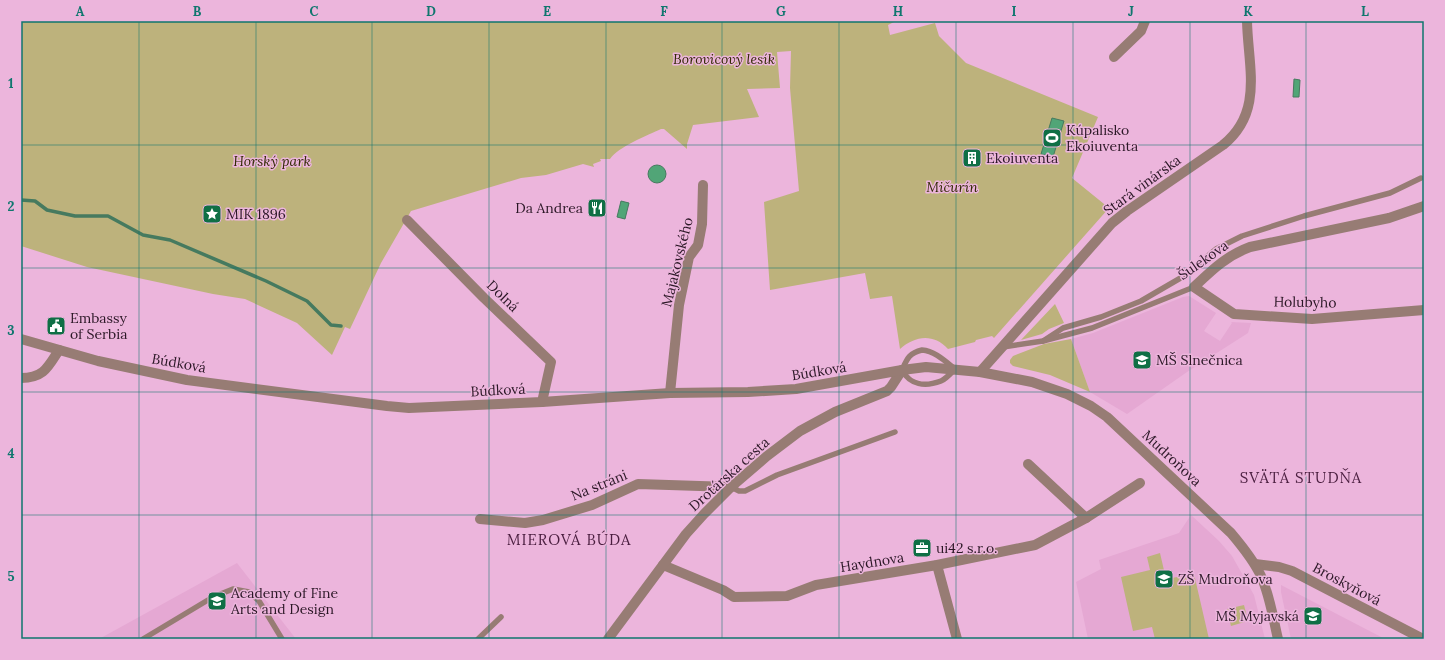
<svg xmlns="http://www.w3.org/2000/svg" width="1445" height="660" font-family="Lora,serif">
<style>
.built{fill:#e5a8d3}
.green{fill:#bdb27c}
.water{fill:#51a577;stroke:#467a5f}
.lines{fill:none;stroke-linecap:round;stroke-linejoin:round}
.stream{stroke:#467a5f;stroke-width:3.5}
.service{stroke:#977c74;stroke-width:5.5}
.minor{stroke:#977c74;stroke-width:10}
.tertiary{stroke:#977c74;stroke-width:10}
.grid{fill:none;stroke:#0f766e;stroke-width:1;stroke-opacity:0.55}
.labels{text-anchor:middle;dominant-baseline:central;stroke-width:3;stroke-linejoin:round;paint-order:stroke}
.park-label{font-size:14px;font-style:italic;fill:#312903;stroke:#ecb5dc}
.poi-label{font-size:14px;fill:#2b1726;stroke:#ecb5dc;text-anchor:start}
.street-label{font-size:14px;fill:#2b1726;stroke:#ecb5dc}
.neighbourhood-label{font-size:15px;letter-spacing:1px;fill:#4a1e3f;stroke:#ecb5dc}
.neatline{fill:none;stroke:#0f766e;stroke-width:1.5}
.grid-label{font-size:13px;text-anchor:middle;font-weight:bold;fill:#0f766e}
</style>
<rect width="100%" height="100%" fill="#ecb5dc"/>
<g class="built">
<path d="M1189 296 1216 313 1204 331 1220 341 1232 323 1231 322 1251 323 1248 333 1187 372 1127 414 1090 392 1071 339 1093 333 1183 297Z"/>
<path d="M1191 515 1219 541 1232 556 1254 595 1265 639H1088L1076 582 1101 569 1099 560 1179 533Z"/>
<path d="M237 563 296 639H99Z"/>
<path d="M1281 585 1385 639H1291L1281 592Z"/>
</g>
<g class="green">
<path d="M21 21H896L888 25 890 35 935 23 939 36 966 63 1098 117 1072 178 1109 208 994 338 992 336 976 340 975 342 948 349C933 333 915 336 900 349L892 296 870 299 865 273 770 290 764 202 799 191 790 88 791 51 777 52 780 88 747 89 759 117 693 125 687 144V149L664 129H661C648 135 618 147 610 159H600L601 161 593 164 594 167 583 164 546 175 521 178 411 211 381 263 350 329 345 327 332 355 297 323 245 299 213 294 87 267 21 246Z"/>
<path d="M1055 304 1064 323 1049 329 1042 334 1021 340Z"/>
<path d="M1071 339 1090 392 1050 375 1013 366 1010 363V360L1013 356 1044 344Z"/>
<path d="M1160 553 1166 579 1194 574 1209 639H1155L1152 627 1133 631 1121 577 1150 570 1147 557Z"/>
<path d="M1244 605 1248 621 1231 626 1227 609Z"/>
</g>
<g class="water">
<path d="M1294 79 1300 80 1299 97H1293Z"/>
<path d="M1052 118 1064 121 1053 157 1041 154Z"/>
<circle cx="657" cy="174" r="9"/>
<path d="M621 201 629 203 625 219 617 217Z"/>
</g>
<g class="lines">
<path class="stream" d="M21 200 35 201 47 210 75 216H108L143 235 170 240 266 281 307 301 331 325 341 326"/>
<g class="service">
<path d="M1043 341 1063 328 1101 317 1141 301 1184 276 1216 249 1242 236 1304 216 1390 193 1421 178"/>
<path d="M1003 347 1043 341 1092 328 1194 287"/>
<path d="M922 350C935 351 945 361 955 369 951 373 946 379 941 381 925 387 910 385 902 370 907 359 909 353 922 350Z"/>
<path d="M731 487 739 491H745L777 475 895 432"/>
<path d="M143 639 213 597 233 589 249 592 259 601 282 639"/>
<path d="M478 639 501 617"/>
</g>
<g class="minor">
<path d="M1114 57 1141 31 1145 21"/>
<path d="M1424 206 1389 218 1250 247C1226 256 1212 270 1194 287L1234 314 1312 319 1424 310"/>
<path d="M407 220 484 298 551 362 542 402"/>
<path d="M980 372 1112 223 1127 211 1223 145C1264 112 1248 67 1247 21"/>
<path d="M21 378C44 378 48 367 59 350"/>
<path d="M670 393 679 305 689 257 698 245 702 224 703 185"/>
<path d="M1086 518 1140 483"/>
<path d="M480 519 525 523 543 520 592 505 638 484 731 487"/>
<path d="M1255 564 1279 567 1292 571 1423 639"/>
<path d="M663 565 723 590 734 597 787 596 816 585 937 565 1035 545 1086 518 1028 464"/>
<path d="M937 565 957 639"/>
<path d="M608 639 686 534 704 514 731 487 767 456 800 431 835 412 887 391 891 387 902 370"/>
</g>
<path class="tertiary" d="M21 339 98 361 187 380 387 406 409 408 542 402 670 393 748 392 796 389 902 370 926 367 980 372 1032 382 1067 394 1091 406 1107 417 1231 533C1242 546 1254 561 1261 576 1270 596 1273 618 1278 639"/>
</g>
<path class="grid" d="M139 21V639M256 21V639M372 21V639M489 21V639M606 21V639M722 21V639M839 21V639M956 21V639M1073 21V639M1190 21V639M1306 21V639M21 145H1424M21 268H1424M21 392H1424M21 515H1424"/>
<defs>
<symbol id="stadium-square" viewBox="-11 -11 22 22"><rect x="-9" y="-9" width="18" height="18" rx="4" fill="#0f6f45" stroke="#ecb5dc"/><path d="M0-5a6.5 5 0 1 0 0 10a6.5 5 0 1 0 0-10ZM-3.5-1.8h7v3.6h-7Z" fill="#fff"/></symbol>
<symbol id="building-square" viewBox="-11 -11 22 22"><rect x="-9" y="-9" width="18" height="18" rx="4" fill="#0f6f45" stroke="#ecb5dc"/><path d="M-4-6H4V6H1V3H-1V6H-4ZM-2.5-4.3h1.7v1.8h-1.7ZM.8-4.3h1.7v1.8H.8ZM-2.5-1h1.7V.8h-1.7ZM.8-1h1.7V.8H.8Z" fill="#fff"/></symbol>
<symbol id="restaurant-square" viewBox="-11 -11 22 22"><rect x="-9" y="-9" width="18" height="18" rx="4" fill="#0f6f45" stroke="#ecb5dc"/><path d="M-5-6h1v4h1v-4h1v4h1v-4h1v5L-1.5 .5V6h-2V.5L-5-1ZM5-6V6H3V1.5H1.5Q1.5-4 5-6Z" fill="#fff"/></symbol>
<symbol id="sight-square" viewBox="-11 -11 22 22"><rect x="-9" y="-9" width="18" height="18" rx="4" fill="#0f6f45" stroke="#ecb5dc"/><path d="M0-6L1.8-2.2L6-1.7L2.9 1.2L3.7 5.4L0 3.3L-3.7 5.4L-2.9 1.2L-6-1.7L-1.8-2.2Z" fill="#fff"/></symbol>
<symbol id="civic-square" viewBox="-11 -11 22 22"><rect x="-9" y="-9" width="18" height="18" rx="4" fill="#0f6f45" stroke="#ecb5dc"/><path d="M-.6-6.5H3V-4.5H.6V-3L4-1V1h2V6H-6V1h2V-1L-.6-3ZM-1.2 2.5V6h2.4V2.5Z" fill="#fff"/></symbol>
<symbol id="school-square" viewBox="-11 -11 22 22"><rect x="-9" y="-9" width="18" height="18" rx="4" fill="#0f6f45" stroke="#ecb5dc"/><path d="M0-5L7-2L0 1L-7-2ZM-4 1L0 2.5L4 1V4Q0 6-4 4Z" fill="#fff"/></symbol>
<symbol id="office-square" viewBox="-11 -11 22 22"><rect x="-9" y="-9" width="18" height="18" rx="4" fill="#0f6f45" stroke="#ecb5dc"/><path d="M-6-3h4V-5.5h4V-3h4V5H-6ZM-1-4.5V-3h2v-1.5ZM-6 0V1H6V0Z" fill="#fff"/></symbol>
<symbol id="university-square" viewBox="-11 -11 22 22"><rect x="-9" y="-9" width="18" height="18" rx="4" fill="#0f6f45" stroke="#ecb5dc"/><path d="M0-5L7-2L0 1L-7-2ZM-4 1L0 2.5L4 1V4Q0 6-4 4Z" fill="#fff"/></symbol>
</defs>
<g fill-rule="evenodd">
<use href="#stadium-square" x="1041" y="127" width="22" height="22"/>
<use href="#building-square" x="961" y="147" width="22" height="22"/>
<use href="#restaurant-square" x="586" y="197" width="22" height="22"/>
<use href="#sight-square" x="201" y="203" width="22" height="22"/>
<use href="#civic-square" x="45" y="315" width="22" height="22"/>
<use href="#school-square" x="1131" y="349" width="22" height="22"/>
<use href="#office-square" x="911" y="537" width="22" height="22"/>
<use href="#school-square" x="1153" y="568" width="22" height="22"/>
<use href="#university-square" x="206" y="590" width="22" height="22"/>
<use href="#school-square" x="1302" y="605" width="22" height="22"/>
</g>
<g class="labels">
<g class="park-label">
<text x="724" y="59">Borovicový lesík</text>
<text x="272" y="161">Horský park</text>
<text x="952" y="187">Mičurín</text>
</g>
<g class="poi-label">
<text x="1066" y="130">Kúpalisko<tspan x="1066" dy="16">Ekoiuventa</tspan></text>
<text x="986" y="158">Ekoiuventa</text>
<text x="583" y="208" text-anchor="end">Da Andrea</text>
<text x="226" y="214">MIK 1896</text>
<text x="70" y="318">Embassy<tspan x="70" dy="16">of Serbia</tspan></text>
<text x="1156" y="360">MŠ Slnečnica</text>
<text x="936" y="548">ui42 s.r.o.</text>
<text x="1178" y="579">ZŠ Mudroňova</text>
<text x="231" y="593">Academy of Fine<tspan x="231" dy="16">Arts and Design</tspan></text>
<text x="1299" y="616" text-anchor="end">MŠ Myjavská</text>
</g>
<g class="street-label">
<text transform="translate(1142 185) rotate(-36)">Stará vinárska</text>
<text transform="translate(1203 260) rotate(-35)">Šulekova</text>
<text transform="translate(677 262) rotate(-76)">Majakovského</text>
<text transform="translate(503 296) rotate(44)">Dolná</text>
<text transform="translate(1305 302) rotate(1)">Holubyho</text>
<text transform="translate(179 363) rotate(10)">Búdková</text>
<text transform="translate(819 371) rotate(-9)">Búdková</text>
<text transform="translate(498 390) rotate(-3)">Búdková</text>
<text transform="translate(1172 458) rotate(43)">Mudroňova</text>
<text transform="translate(729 474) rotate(-42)">Drotárska cesta</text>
<text transform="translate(599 485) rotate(-22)">Na stráni</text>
<text transform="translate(872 562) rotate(-9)">Haydnova</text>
<text transform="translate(1347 584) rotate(28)">Broskyňová</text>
</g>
<g class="neighbourhood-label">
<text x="1301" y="477">SVÄTÁ STUDŇA</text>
<text x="569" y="539">MIEROVÁ BÚDA</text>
</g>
</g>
<rect width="1445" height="660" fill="none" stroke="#ecb5dc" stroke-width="44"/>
<rect x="22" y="22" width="1401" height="616" class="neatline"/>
<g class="grid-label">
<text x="80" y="16">A</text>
<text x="197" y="16">B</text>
<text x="314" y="16">C</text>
<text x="431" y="16">D</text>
<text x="547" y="16">E</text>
<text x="664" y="16">F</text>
<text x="781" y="16">G</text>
<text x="898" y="16">H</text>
<text x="1014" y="16">I</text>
<text x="1131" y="16">J</text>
<text x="1248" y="16">K</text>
<text x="1365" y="16">L</text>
<text x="11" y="88">1</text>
<text x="11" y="211">2</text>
<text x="11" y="335">3</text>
<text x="11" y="458">4</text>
<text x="11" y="581">5</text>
</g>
</svg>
